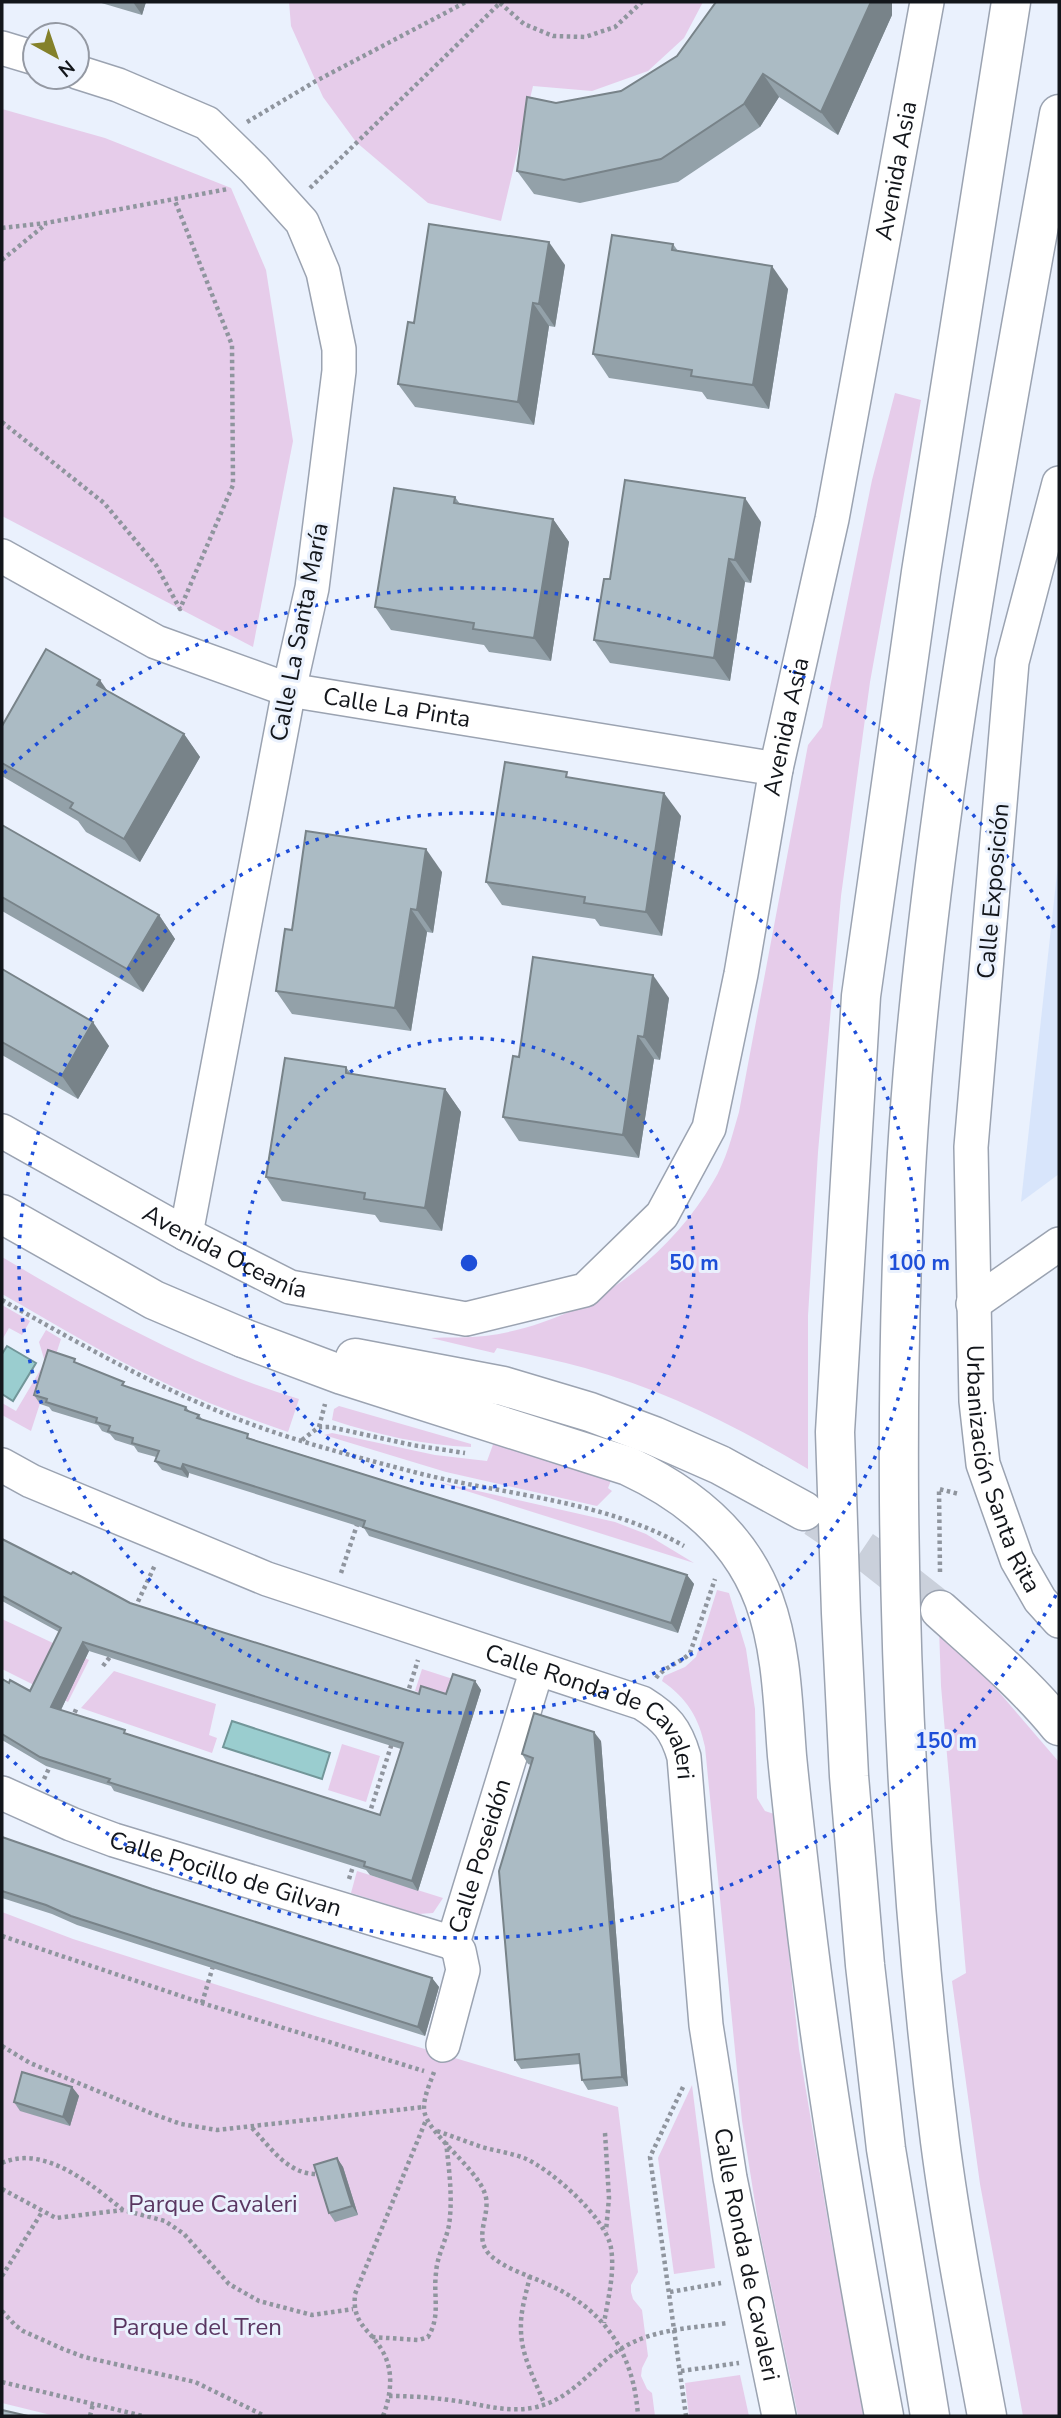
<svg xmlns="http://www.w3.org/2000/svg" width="1061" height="2418" font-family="'Nunito Sans',sans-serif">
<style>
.built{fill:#d8e5fb}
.green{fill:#e6ccea}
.water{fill:#9acdcf;stroke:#729699;stroke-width:2}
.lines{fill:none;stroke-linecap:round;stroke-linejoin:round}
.secondary-tunnel{stroke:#cad0db;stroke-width:38;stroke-dasharray:38 19;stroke-linecap:butt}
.minor-casing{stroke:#9ba3b1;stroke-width:36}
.tertiary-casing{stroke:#9ba3b1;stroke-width:41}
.secondary-casing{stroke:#9ba3b1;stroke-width:41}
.path{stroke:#8f959e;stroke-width:4.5;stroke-dasharray:3.5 3.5;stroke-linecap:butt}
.minor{stroke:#fff;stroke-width:33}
.tertiary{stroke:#fff;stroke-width:38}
.secondary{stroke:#fff;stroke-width:38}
.wall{fill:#93a1a9;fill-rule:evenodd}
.shaded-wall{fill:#788389}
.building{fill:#abbbc4;stroke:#788389;stroke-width:2;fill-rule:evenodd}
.ring{fill:none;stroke:#1d4ed8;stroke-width:3.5;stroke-dasharray:3.5 7}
.labels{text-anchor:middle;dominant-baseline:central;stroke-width:6;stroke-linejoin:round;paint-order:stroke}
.street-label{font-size:24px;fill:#13161b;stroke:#eaf1fd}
.park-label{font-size:24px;fill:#5a3661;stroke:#eaf1fd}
.centre{fill:#1d4ed8;stroke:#eaf1fd;stroke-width:3.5}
.ring-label{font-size:21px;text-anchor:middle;font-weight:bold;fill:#1d4ed8;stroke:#eaf1fd;stroke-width:6;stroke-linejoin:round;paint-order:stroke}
</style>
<rect width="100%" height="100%" fill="#eaf1fd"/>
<path class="built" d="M1059 855V1174L1021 1202Z"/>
<g class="green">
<path d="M289 2H703L684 38 648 71 592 91 533 86 501 221 428 203 356 142 323 97 291 26Z"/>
<path d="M2 109 105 138 231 188 266 270 293 441 253 647 2 516Z"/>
<path d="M895 393 921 400 870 682 841 896 818 1152 808 1316V1469C738 1427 665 1390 585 1368 556 1360 526 1354 497 1348L494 1353 431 1338C449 1337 468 1338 485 1336 579 1324 666 1263 713 1182 726 1161 732 1136 739 1112L808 745 822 727 872 480Z"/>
<path d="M2 1257C97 1313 193 1367 299 1399L288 1432C245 1417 203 1402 163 1382 107 1356 55 1324 2 1294Z"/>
<path d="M2 1305 30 1321 22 1335 9 1328 2 1340Z"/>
<path d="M46 1330 61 1339 31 1431 2 1415V1403L16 1411 45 1362 39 1342Z"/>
<path d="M339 1406 471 1444V1447C423 1445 378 1435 332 1420L334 1409Z"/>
<path d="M332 1433 435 1455 487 1461 494 1442 612 1478 608 1488 612 1491 597 1506 446 1472 324 1435Z"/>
<path d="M438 1482 615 1522 646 1534 694 1563Z"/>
<path d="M717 1590 729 1593 746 1649 755 1709 757 1798 765 1811 774 1814 799 2049 832 2245 867 2416H798L759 2228 742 2121 705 1747C699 1718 687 1698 662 1681L664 1676 685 1667 696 1657Z"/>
<path d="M2 1619 89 1660 68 1702 2 1669Z"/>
<path d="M939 1628 968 1656 1059 1762V2416H1023L980 2184 952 1981 966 1973 941 1686Z"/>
<path d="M422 1669 456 1680 449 1702 415 1691Z"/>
<path d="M114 1671 216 1704 209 1735 217 1738 212 1753 81 1708Z"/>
<path d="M342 1744 380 1756 366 1802 328 1790Z"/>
<path d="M357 1871 443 1898 433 1913 418 1914 351 1893Z"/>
<path d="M2 1912 73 1939 318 2017 618 2107 638 2272 631 2285V2292L633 2299 642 2310 648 2356 642 2368 641 2376 647 2389 652 2393 655 2416H55L2 2403Z"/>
<path d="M692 2085 715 2268 674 2274 658 2158Z"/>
<path d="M740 2375 749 2416H689L685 2383Z"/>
</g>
<g class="water">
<path d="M7 1346 36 1363 13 1401 2 1394V1354Z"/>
<path d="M232 1721 330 1753 322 1779 223 1747Z"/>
</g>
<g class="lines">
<path class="secondary-tunnel" d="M815 1518 870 1555 940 1610"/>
<defs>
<g id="minor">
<path d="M2 48 35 58"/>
<path d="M77 72 118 85 207 123 254 169 302 222 323 272 339 349V371L312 588 289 690 186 1234"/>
<path id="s1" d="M1059 483 1012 662 971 1147 976 1401 983 1464 1017 1560 1040 1600 1059 1621"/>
<path id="s2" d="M2 556 156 642 289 690 776 769"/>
<path id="s3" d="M2 1131 186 1234 290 1287 466 1319 585 1290 662 1215 709 1128 741 974 776 769 832 519 927 2"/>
<path d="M973 1304 1059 1244"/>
<path id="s4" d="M2 1465 31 1481 267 1579 642 1703C666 1718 676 1729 684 1757L706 2025 730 2178 779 2416"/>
<path id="s5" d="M2 1793 71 1824 114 1840 453 1943"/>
<path id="s6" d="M443 2045 463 1970 459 1951 453 1943 537 1669"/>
</g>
<path id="tertiary" d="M2 1214 154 1300 243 1338"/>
<g id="secondary">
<path d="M243 1338 342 1375 628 1466C688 1494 740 1535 764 1600 782 1649 783 1705 787 1756 792 1807 798 1858 804 1909 824 2079 852 2248 884 2416"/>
<path d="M355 1358 503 1386 590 1412 654 1436 720 1465 804 1511"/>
<path d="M940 1610C981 1647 1024 1683 1059 1726"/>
<path d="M930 2416 886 2149 865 1965 849 1776 841 1613 835 1432 861 996 921 572 1011 2"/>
<path d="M987 2416C970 2325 952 2233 940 2141 913 1929 901 1714 899 1501 898 1350 901 1198 915 1047 944 733 1004 423 1059 114"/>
</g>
</defs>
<use href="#minor" class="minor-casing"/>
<use href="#tertiary" class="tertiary-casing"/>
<use href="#secondary" class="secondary-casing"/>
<g class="path">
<path d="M500 3 524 24 553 36 585 37 615 27 642 2"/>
<path d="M247 122 316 81 466 2"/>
<path d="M310 188 500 3"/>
<path d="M2 228 46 223 228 189"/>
<path d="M2 260 46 224"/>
<path d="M2 422 104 503 156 565 180 609 233 485 232 345 175 201"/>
<path d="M2 1300C73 1340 143 1380 218 1411 279 1437 345 1454 410 1471 500 1495 602 1499 684 1546"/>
<path d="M319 1427 325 1404"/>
<path d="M302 1440 319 1427H330L412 1445 465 1453"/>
<path d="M940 1572 939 1489 959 1494"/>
<path d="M341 1573 358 1522"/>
<path d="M135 1608 155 1565"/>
<path d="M103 1666 113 1653"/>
<path d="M656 1678C665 1666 681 1663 690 1653L715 1579"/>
<path d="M407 1695 418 1660"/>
<path d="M72 1719 77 1707"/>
<path d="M44 1779 52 1762"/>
<path d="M369 1815 392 1743"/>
<path d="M349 1879 355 1860"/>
<path d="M2 1936 202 2003 424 2071"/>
<path d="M202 2003 214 1963"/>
<path d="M2 2046 30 2063 153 2114 181 2124 217 2130 424 2107"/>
<path d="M434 2072C430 2083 424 2096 424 2108 424 2132 476 2166 485 2194 492 2214 472 2237 490 2255 505 2269 528 2275 547 2284 605 2309 634 2354 638 2416"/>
<path d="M683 2087 650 2157 686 2416"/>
<path d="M252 2128C272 2149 289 2176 320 2174"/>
<path d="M437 2131C452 2136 467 2142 482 2147 496 2151 511 2153 524 2158 551 2169 607 2219 611 2248 615 2272 608 2299 604 2323"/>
<path d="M605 2133 609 2198 606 2231"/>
<path d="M2 2163C44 2144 92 2185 122 2209"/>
<path d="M2 2189 56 2218 123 2210 165 2221 184 2234 229 2284 259 2301 312 2315 353 2309"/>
<path d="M2 2276 42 2212"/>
<path d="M530 2276C526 2294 520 2312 521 2330 521 2355 535 2380 544 2403"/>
<path d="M670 2292 721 2283"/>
<path d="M2 2311 15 2325 23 2331 63 2349 84 2357 195 2382 265 2416"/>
<path d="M372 2337 419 2340 428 2337C441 2316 433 2296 436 2273 437 2256 446 2241 449 2225 453 2198 449 2169 446 2142"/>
<path d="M681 2371 739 2363"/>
<path d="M2 2382 143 2416"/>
<path d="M389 2396C414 2396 438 2398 463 2402 487 2406 508 2412 532 2408 574 2400 591 2366 624 2347 654 2329 693 2328 727 2323"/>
<path d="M90 2416 93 2404"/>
<path d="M383 2416C391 2395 394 2372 383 2352 370 2328 352 2326 355 2294L426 2120"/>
</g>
<use href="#minor" class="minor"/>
<use href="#tertiary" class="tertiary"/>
<use href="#secondary" class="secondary"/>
</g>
<g class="wall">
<path d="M98 2H146L142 15Z"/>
<path d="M716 3 892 15 838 135 779 97 760 127 678 182 580 203 534 194 517 171 556 103 621 91 677 56Z"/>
<path d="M673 244 678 251 788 289 769 409 707 399 702 392 609 378 593 354Z"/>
<path d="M565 265 555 327 549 326 534 425 415 407 398 384 414 323Z"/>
<path d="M455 497 460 504 553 519 569 542 551 661 489 652 484 645 391 630 375 607Z"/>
<path d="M761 522 751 583 745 582 730 681 610 663 594 640 610 579Z"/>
<path d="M108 691 184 734 200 757 140 862 86 832 78 821 2 776V726Z"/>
<path d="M571 778 681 816 662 936 600 926 595 919 502 905 486 882Z"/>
<path d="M2 825 159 915 175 939 143 992 2 911Z"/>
<path d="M442 872 433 933 427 932 411 1031 292 1014 276 991 292 930Z"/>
<path d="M2 969 109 1046 78 1099 2 1055Z"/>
<path d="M669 998 660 1060 654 1059 639 1158 519 1141 503 1117 519 1057Z"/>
<path d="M346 1067 351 1074 445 1089 461 1112 442 1231 380 1222 375 1215 282 1201 266 1177Z"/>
<path d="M79 1364 128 1387 186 1407 190 1412 199 1415 202 1419 252 1439 687 1575 694 1584 678 1633 369 1536 364 1528 189 1473 188 1478 162 1470 155 1461 156 1457 138 1452 134 1446 115 1440 110 1434 102 1431 98 1425 52 1411 49 1407 40 1404 34 1395Z"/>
<path d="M2 1539 130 1603 419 1694H446L475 1681 481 1690 418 1891 370 1875 366 1870 114 1791 111 1786 46 1766 2 1740V1679L30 1691 59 1632 2 1601ZM89 1651 401 1749 380 1815 128 1734 61 1710Z"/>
<path d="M601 1741 628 2086 588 2090 582 2080 580 2064 521 2069 515 2060 531 1765 528 1764 522 1754Z"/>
<path d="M2 1837 152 1889 432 1978 439 1987 425 2036 77 1925 52 1914 2 1898Z"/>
<path d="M72 2087 79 2096 70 2126 20 2111 14 2102Z"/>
<path d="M337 2158 343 2167 358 2215 335 2222 329 2213Z"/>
</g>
<g class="shaded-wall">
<path d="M133 2H146L142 15Z"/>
<path d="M871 2H892V15L838 135 821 112Z"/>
<path d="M763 74 779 97 760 127 744 104Z"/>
<path d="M549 242 565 265 555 327 539 304Z"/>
<path d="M772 266 788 289 769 409 753 385Z"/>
<path d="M533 303 549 326 534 425 518 402Z"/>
<path d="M745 498 761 522 751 583 735 560Z"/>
<path d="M553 519 569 542 551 661 534 638Z"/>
<path d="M729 559 745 582 730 681 714 658Z"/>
<path d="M100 680 116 703 97 685Z"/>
<path d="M184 734 200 757 140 862 124 839Z"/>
<path d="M664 793 681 816 662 936 646 912Z"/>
<path d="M426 849 442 872 433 933 417 910Z"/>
<path d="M411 909 427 932 411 1031 395 1008Z"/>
<path d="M159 915 175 939 143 992 127 969Z"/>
<path d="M653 975 669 998 660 1060 644 1037Z"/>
<path d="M93 1022 109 1046 78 1099 62 1076Z"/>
<path d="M638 1036 654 1059 639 1158 623 1135Z"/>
<path d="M445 1089 461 1112 442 1231 425 1208Z"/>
<path d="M183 1464 189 1473 188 1478 181 1469Z"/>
<path d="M687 1575 694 1584 678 1633 671 1623Z"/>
<path d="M83 1642 89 1651 58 1716 51 1707Z"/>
<path d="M475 1681 481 1690 418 1891 412 1881Z"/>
<path d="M594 1732 601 1741 628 2086 622 2077Z"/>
<path d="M432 1978 439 1987 425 2036 418 2027Z"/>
<path d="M72 2087 79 2096 70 2126 63 2117Z"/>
<path d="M337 2158 343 2167 358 2215 352 2206Z"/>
</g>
<g class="building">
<path d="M716 2H871L821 112 763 74 744 104 661 159 564 180 517 171 527 97 556 103 621 91 677 56Z"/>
<path d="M429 224 549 242 539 304 533 303 518 402 398 384 408 322 414 323Z"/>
<path d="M612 235 673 244 672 250 772 266 753 385 691 376 692 370 593 354Z"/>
<path d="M625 480 745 498 735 560 729 559 714 658 594 640 604 579H610Z"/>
<path d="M394 488 455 497 454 503 553 519 534 638 473 629 474 623 375 607Z"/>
<path d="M46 649 100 680 97 685 184 734 124 839 70 808 73 803 2 763V726Z"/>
<path d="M505 762 567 772 566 777 664 793 646 912 584 903 585 897 486 882Z"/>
<path d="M2 825 159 915 127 969 2 897Z"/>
<path d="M306 831 426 849 417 910 411 909 395 1008 276 991 285 929 292 930Z"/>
<path d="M533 957 653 975 644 1037 638 1036 623 1135 503 1117 513 1056 519 1057Z"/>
<path d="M2 969 93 1022 62 1076 2 1042Z"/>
<path d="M285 1058 346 1067V1073L445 1089 425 1208 364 1199 365 1193 266 1177Z"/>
<path d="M48 1350 75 1359 74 1362 124 1382 122 1385 186 1407 185 1410 199 1415 197 1418 248 1434 247 1438 687 1575 671 1623 363 1527 365 1521 183 1464 181 1469 155 1461 159 1451 132 1443 133 1438 108 1431 110 1426 96 1422 97 1418 46 1402 47 1399 34 1395Z"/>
<path d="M2 1539 71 1574 73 1572 130 1603 419 1694 421 1686 446 1694 453 1674 475 1681 412 1881 364 1866 365 1862 108 1782 110 1779 40 1757 2 1734V1679L9 1683 10 1680 30 1691 61 1628 2 1596ZM83 1642 403 1743 380 1815 124 1733 125 1730 51 1707Z"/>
<path d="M534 1713 594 1732 622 2077 582 2080 579 2054 515 2060 499 1871 533 1758 522 1754Z"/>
<path d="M2 1837 152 1889 432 1978 418 2027 71 1916 46 1905 2 1891Z"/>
<path d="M22 2072 72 2087 63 2117 14 2102Z"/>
<path d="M337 2158 352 2206 329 2213 314 2165Z"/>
<path d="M2 2410 28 2416H2Z"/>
</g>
<g class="ring">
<circle cx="469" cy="1263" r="225"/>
<circle cx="469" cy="1263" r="450"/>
<path d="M1056 1595A675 675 0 0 1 4 1753M4 773A675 675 0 0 1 1056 931"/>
</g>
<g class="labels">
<g class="street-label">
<text stroke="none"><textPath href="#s3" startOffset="1811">Avenida Asia</textPath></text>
<text transform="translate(299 632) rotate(-79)">Calle La Santa María</text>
<text stroke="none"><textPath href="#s2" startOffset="427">Calle La Pinta</textPath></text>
<text stroke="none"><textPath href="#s3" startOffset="1244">Avenida Asia</textPath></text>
<text transform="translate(993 891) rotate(-85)">Calle Exposición</text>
<text stroke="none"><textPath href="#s3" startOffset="254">Avenida Oceanía</textPath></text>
<text stroke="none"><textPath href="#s1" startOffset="998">Urbanización Santa Rita</textPath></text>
<text stroke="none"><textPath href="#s4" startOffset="648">Calle Ronda de Cavaleri</textPath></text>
<text stroke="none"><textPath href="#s6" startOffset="198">Calle Poseidón</textPath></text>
<text stroke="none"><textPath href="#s5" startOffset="238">Calle Pocillo de Gilvan</textPath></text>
<text stroke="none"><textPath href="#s4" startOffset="1256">Calle Ronda de Cavaleri</textPath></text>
</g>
<g class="park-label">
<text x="213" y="2204">Parque Cavaleri</text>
<text x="197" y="2327">Parque del Tren</text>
</g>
</g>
<circle cx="469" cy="1263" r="10" class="centre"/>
<g class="ring-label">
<text x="694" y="1270">50 m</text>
<text x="919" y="1270">100 m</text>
<text x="946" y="1748">150 m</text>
</g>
<rect width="1061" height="2418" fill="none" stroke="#13161b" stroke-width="7"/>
<g transform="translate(56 56) rotate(140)"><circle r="33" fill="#eaf1fd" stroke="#9499a3" stroke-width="2"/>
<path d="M0-5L12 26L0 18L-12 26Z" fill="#84812a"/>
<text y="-10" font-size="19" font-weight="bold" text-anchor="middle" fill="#13161b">N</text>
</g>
</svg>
